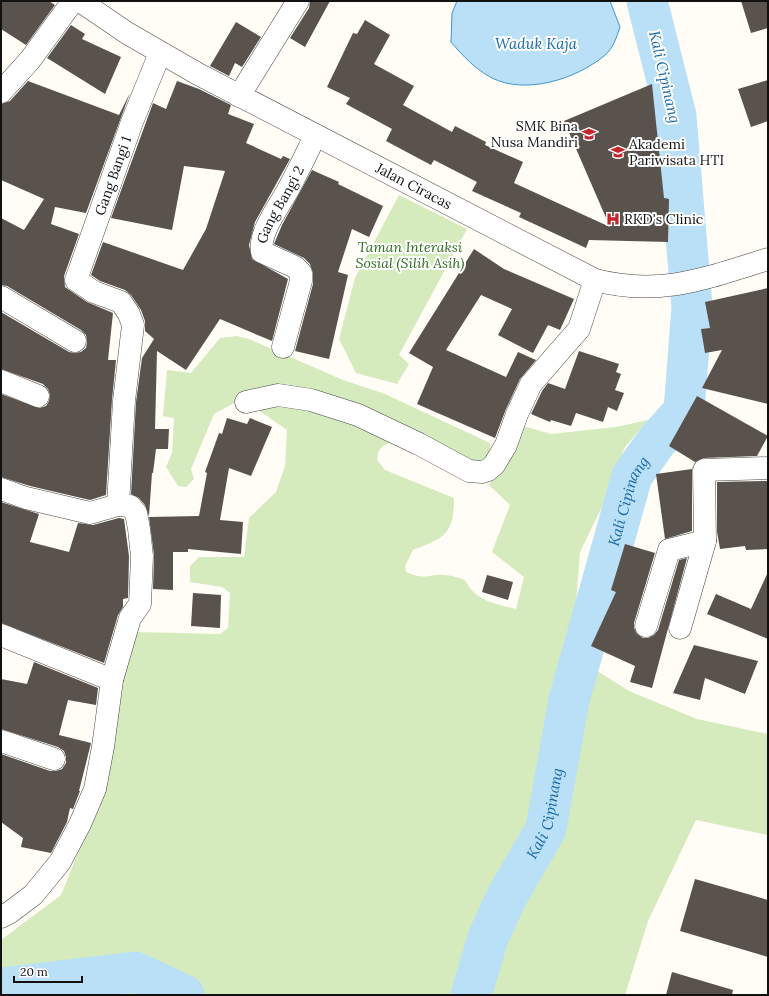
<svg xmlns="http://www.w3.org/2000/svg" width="769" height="996" font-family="Lora,serif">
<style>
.green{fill:#d5ebbd}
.water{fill:#b9e0f7;stroke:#3f96cf}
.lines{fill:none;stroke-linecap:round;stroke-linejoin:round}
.river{stroke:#b9e0f7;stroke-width:41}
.building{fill:#5a524d}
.minor-casing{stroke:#444;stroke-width:23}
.minor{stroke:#fff;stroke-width:22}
.labels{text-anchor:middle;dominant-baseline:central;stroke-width:4;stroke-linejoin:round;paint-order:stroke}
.poi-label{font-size:14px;fill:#111;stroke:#fff;text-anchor:start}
.street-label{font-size:14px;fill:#111;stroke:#fff}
.park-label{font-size:14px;font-style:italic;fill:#2f6b1f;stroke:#fff}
.water-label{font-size:15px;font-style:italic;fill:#1768a6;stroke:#fff}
</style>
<rect width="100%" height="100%" fill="#fffdf5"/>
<g class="green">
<path d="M399 195 467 229 399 355 409 364 397 384 356 373 339 339 355 278Z"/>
<path d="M237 336 249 339 343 380 385 394 490 443V456L476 464 393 442C382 445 378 448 377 460L385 470 454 498C454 535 444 538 413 550L405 566 406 572C421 578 422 577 437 575 447 574 456 577 465 580 475 601 496 604 516 609L524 577 492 552 510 505 489 485 523 426 551 434 616 427 648 420 625 447 602 507 580 552 575 616 580 660 629 691 697 719 768 734V835L696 820 648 921 625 995H1V940L61 895 101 796 108 738 135 632 220 634 228 628 230 593 222 587 190 582V566L199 557H244L249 518 276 492 285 466 287 430 254 407 234 403 214 414 191 469 194 479 186 487 178 486 166 467 172 453 174 418 163 416 167 370 191 373 220 338Z"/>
</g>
<path class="water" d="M457 1H610L620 27C617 36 613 49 604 56 576 79 526 95 492 78 475 69 463 56 451 42L452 13Z"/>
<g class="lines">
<g class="river">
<path d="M1 988 135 972 184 995"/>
<path id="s1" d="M471 995 488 938 506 898 546 829 569 700 632 476 656 442 684 411 692 307 676 116 647 1"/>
</g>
</g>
<g class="building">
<path d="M1 1H49L55 5 26 45 1 29Z"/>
<path d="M310 1H330L305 47 290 38 309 8Z"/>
<path d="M741 1H768V28L751 33Z"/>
<path d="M365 20 390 35 374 64 414 86 403 105 452 132 455 126 486 142 485 145 523 162 514 183 610 227 564 121 652 84 664 198 669 199 668 242 589 240 586 248 519 217 521 213 472 191 477 182 434 160 431 165 386 141 392 129 346 104 350 98 327 87 353 33 357 34Z"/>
<path d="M236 22 261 37 242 67 235 63 229 76 210 66Z"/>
<path d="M71 25 85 34 82 39 121 57 105 94 47 58Z"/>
<path d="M768 80V121L751 127 738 89Z"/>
<path d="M28 81 119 115 130 93 86 213 55 207 51 224 79 234 64 276 65 287 87 302 113 313 108 360H116L112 400 106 495 90 500 30 486 1 477V394L39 408 46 406 49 401 50 395 48 389 43 384 1 369V312L69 352 75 353 81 352 86 348 87 342 86 335 81 330 7 286 1 285V218L24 230 44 199 1 180V104L10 101Z"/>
<path d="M177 81 199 89 231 105 228 114 254 124 246 143 281 159 283 156 290 159 255 222 249 245 252 259 288 279 272 341 220 319 186 370 157 351 155 429H169L168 449H156L153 473H152L149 516 145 505 139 498 131 494 136 402 142 358 154 339 145 331V321L141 310 131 295 125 290 100 281 91 275 103 242 183 270 206 229 225 171 184 166 172 230 111 218 153 103 166 109Z"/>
<path d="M312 170 339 182 338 184 383 206 369 237 352 229 338 272 348 275 329 359 295 351 313 284V273L310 264 304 258 274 244 282 225Z"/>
<path d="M474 249 504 269 574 299 560 330 548 325 533 353 498 335 512 309 481 295 446 350 506 377 518 352 536 360 520 379 506 409 495 438 417 404 433 367 409 353Z"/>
<path d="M768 288V404L702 388 722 350 705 353 701 329 710 328 705 302Z"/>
<path d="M579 351 619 364 616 372 621 374 615 390 624 393 617 411 608 407 603 422 576 413 571 426 551 420 550 422 531 414 542 391 548 383 565 389Z"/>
<path d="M697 396 768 436 757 456 704 458 695 462 669 446Z"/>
<path d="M227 418 247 424 250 418 272 427 251 476 229 468 220 520 243 522 241 554 188 549V552H173V590L153 589 154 555 149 517 199 516 207 473 205 472 219 433 222 434Z"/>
<path d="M692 469V531L665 539 656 474Z"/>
<path d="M768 481V549L746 550 745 546 720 549 717 532V482Z"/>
<path d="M1 502 39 514 30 542 69 552 78 523 93 525 119 518 124 519 129 556 128 598 123 599V607L118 615 104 663 1 623Z"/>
<path d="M625 544 655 553 634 623V628L637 634 643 638H648L654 635 658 630 679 560 687 558 652 688 630 682 635 666 591 646 616 592 611 590Z"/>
<path d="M768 572V639L707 614 716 594 751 609Z"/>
<path d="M487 575 513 582 508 600 482 592Z"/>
<path d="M193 593 221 595 220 628 191 626Z"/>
<path d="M694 645 758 661 745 694 705 678 700 700 673 693Z"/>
<path d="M34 662 98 688 96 705 68 700 59 735 91 743 79 791H80L73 809 70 808 67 822 51 853 21 847 23 838 1 822V754L50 771H56L62 769 66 763V757L64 751 58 747 1 729V679L27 684Z"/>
<path d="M695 879 768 900V957L680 931Z"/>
<path d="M672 972 733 990 732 995H666Z"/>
</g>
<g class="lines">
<defs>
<g id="minor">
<path id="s2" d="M80 1 127 33 198 74 595 280C660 297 707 278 768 259"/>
<path d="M1 92 30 60 73 1"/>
<path d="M239 96 298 1"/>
<path d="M1 297 75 341"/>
<path id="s3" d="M283 347 301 281V273L295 267 262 252C258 233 280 205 289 188 298 171 307 153 315 136"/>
<path d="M1 381 38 396"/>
<path d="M246 402 278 395 311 400 358 415 419 444 469 471 482 472 488 470 494 465 506 445 517 414 531 384 579 329 595 280"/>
<path d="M1 489 26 498 90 513 118 505 130 506 136 513 139 529 142 556 140 604 130 618 112 680 103 747 95 789 80 824 60 862 33 895 9 913 1 917"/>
<path id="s4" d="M118 505 124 401 133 325 129 314 121 302 94 292 76 280 132 122 160 53"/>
<path d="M646 626 669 550 705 541"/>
<path d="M680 628 705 541 704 470 768 468"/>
<path d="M1 635 112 680"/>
<path d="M1 741 54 759"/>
</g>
</defs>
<use href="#minor" class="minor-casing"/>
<use href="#minor" class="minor"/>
</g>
<defs>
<symbol id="school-bare" viewBox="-9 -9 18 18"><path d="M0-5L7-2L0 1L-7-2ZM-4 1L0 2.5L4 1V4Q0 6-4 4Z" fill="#c4262e" stroke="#fff" stroke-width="2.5" paint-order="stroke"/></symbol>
<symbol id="university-bare" viewBox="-9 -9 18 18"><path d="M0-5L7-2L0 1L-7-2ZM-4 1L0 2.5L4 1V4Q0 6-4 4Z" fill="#c4262e" stroke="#fff" stroke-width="2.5" paint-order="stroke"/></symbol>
<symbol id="hospital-bare" viewBox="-9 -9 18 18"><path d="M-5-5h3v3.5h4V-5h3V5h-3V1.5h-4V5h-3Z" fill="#c4262e" stroke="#fff" stroke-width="2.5" paint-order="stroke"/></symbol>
</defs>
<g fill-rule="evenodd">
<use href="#school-bare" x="579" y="124" width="20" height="20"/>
<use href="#university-bare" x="608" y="142" width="20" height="20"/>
<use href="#hospital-bare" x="603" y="209" width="20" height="20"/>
</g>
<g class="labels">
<g class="poi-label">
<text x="578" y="126" text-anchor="end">SMK Bina<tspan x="578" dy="16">Nusa Mandiri</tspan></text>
<text x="629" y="144">Akademi<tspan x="629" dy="16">Pariwisata HTI</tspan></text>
<text x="624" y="219">RKD's Clinic</text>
</g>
<g class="street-label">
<text stroke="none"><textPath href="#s4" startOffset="368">Gang Bangi 1</textPath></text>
<text stroke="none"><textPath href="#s2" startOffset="382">Jalan Ciracas</textPath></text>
<text stroke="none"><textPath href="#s3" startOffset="173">Gang Bangi 2</textPath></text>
</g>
<g class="park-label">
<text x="410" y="247">Taman Interaksi<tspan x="410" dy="16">Sosial (Silih Asih)</tspan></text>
</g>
<g class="water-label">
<text x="536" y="43">Waduk Kaja</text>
<text transform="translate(665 77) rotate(77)">Kali Cipinang</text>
<text stroke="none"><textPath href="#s1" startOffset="522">Kali Cipinang</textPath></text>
<text stroke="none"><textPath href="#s1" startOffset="198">Kali Cipinang</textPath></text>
</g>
</g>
<rect width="769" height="996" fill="none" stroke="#111111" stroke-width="4"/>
<path d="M14 976v6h68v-6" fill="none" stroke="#111111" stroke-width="2"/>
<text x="20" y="976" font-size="12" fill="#111111" stroke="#ffffff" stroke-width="3" paint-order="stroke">20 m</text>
</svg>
